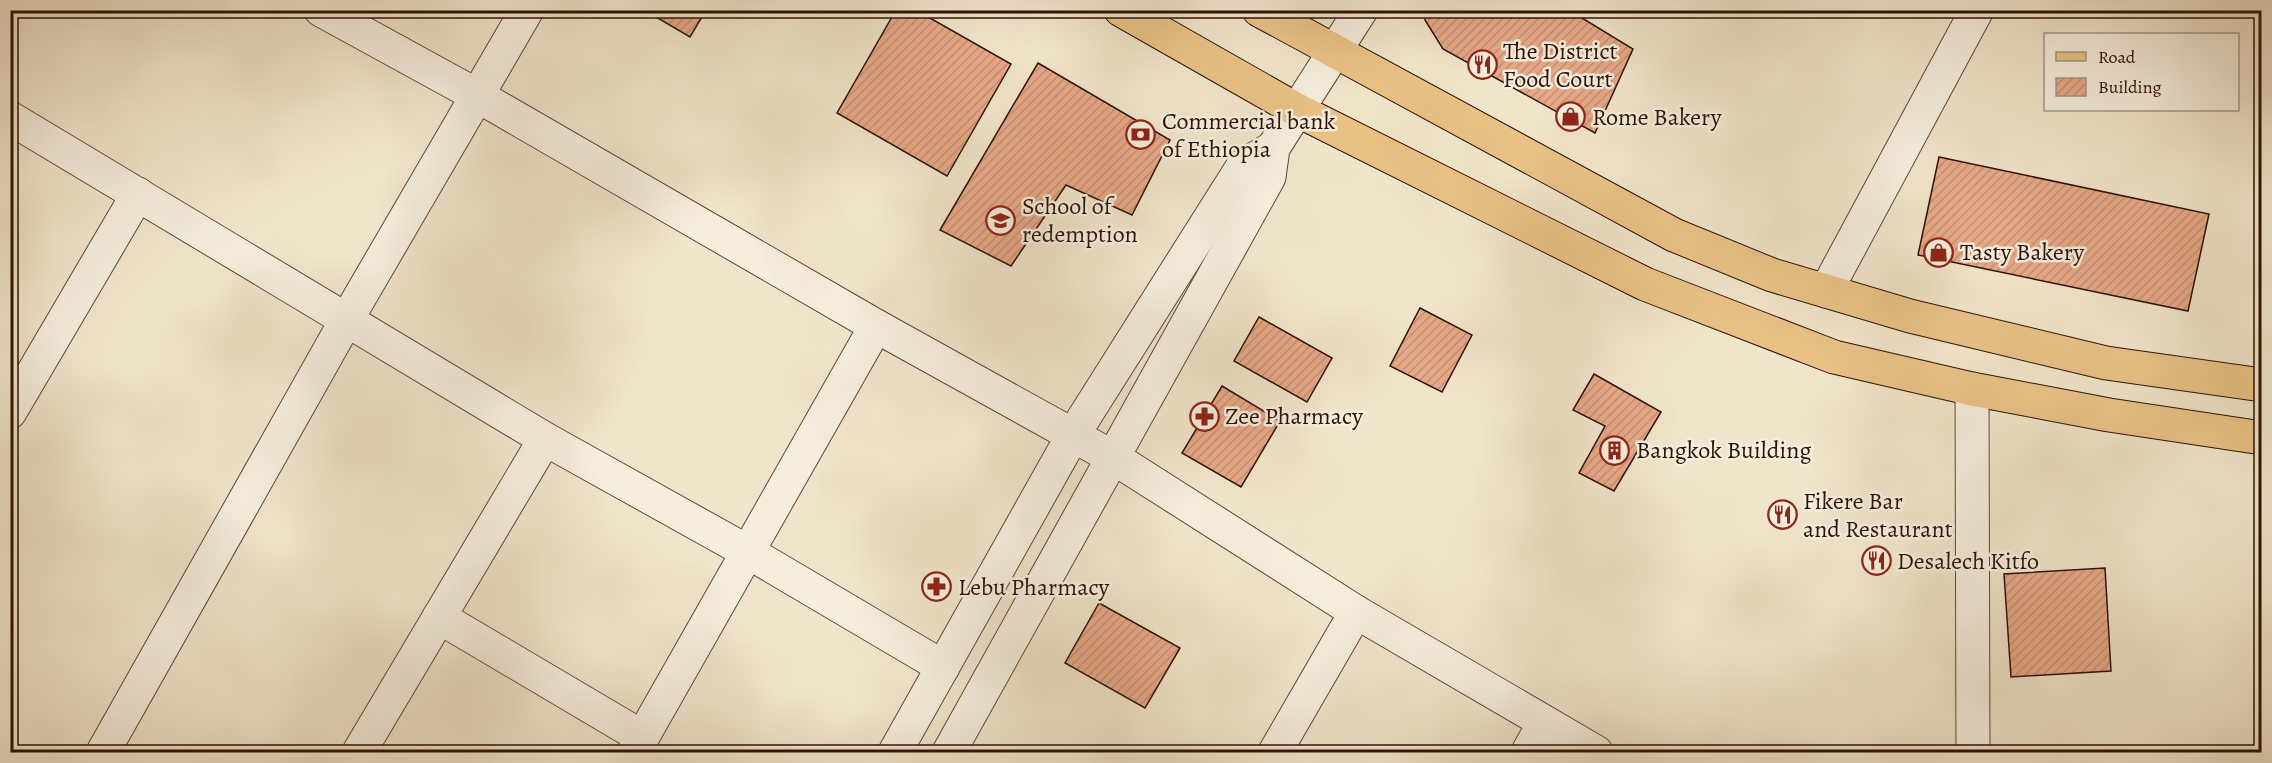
<svg xmlns="http://www.w3.org/2000/svg" width="2272" height="763" font-family="Alegreya,serif">
<style>
.building{fill:url(#building-hatch);stroke:#2d1107;stroke-width:1.5}
.lines{fill:none;stroke-linecap:round;stroke-linejoin:round}
.minor-casing{stroke:#5e4638;stroke-width:35}
.primary-casing{stroke:#2d1107;stroke-width:35}
.minor{stroke:#f5eddd;stroke-width:33}
.primary{stroke:#e8c285;stroke-width:33}
.labels{text-anchor:middle;dominant-baseline:central;stroke-width:5;stroke-linejoin:round;paint-order:stroke}
.poi-label{font-size:24px;fill:#2d1107;stroke:#f5eddd;text-anchor:start}
</style>
<defs>
<pattern id="building-hatch" width="6" height="6" patternUnits="userSpaceOnUse" patternTransform="scale(1.5)"><rect width="6" height="6" fill="#e7a887"/><path d="M-1 1l2-2M0 6l6-6M5 7l2-2" fill="none" stroke="#c69073"/></pattern>
</defs>
<rect width="100%" height="100%" fill="#f0e4ca"/>
<filter id="stains"><feTurbulence type="fractalNoise" baseFrequency=".00333" numOctaves="4"/><feColorMatrix values="0 0 0 0 .2 0 0 0 0 .09 0 0 0 0 .02 0 0 0 .5 -.17"/></filter>
<radialGradient id="worn" r=".72"><stop offset=".6" stop-color="#630" stop-opacity="0"/><stop offset="1" stop-color="#630" stop-opacity=".3"/></radialGradient>
<g class="building">
<path d="M644 10H706L690 37Z"/>
<path d="M896 10H916L1011 64 947 176 837 113Z"/>
<path d="M1426 10H1569L1633 49 1595 133 1443 49 1425 20Z"/>
<path d="M1038 63 1170 140 1132 215 1066 185 1011 266 940 230Z"/>
<path d="M1939 157 2209 214 2188 311 1918 255Z"/>
<path d="M1420 308 1472 335 1442 392 1390 366Z"/>
<path d="M1259 317 1332 358 1307 402 1234 361Z"/>
<path d="M1594 374 1661 412 1614 491 1579 473 1605 426 1573 410Z"/>
<path d="M1222 386 1280 421 1241 487 1182 453Z"/>
<path d="M2105 568 2111 671 2011 677 2004 574Z"/>
<path d="M1099 603 1180 648 1145 708 1065 663Z"/>
</g>
<g class="lines">
<defs>
<g id="minor">
<path d="M321 10 478 96 876 326 1114 458 1356 612 1596 752"/>
<path d="M10 118 545 439 748 552 943 667"/>
<path d="M1826 291 1977 10"/>
<path d="M1972 389 1973 752"/>
<path d="M10 412 138 194"/>
<path d="M439 617 642 737"/>
<path d="M103 752 347 319 527 10"/>
<path d="M359 752 545 439"/>
<path d="M634 752 876 326"/>
<path d="M895 752 1073 435 1243 166 1273 148"/>
<path d="M949 752 1269 177 1273 148 1361 10"/>
<path d="M1275 752 1356 612"/>
<path d="M1528 752 1544 723"/>
</g>
<g id="primary">
<path d="M1121 10 1297 110 1645 284 1834 357 1972 389 2109 415 2262 438"/>
<path d="M1259 10 1674 235 1772 275 1910 316 2106 363 2262 385"/>
</g>
</defs>
<use href="#minor" class="minor-casing"/>
<use href="#primary" class="primary-casing"/>
<use href="#minor" class="minor"/>
<use href="#primary" class="primary"/>
</g>
<defs>
<symbol id="restaurant-ring" viewBox="-11 -11 22 22"><circle r="9.5" fill="#f5eddd" stroke="#8f2418" stroke-width="1.5"/><path d="M-5-6h1v4h1v-4h1v4h1v-4h1v5L-1.5 .5V6h-2V.5L-5-1ZM5-6V6H3V1.5H1.5Q1.5-4 5-6Z" fill="#8f2418"/></symbol>
<symbol id="shop-ring" viewBox="-11 -11 22 22"><circle r="9.5" fill="#f5eddd" stroke="#8f2418" stroke-width="1.5"/><path d="M-5-2.5h2.3a2.7 3.5 0 0 1 5.4 0H5L5.5 6h-11ZM-1.5-2.5h3a1.5 2.3 0 0 0-3 0Z" fill="#8f2418"/></symbol>
<symbol id="bank-ring" viewBox="-11 -11 22 22"><circle r="9.5" fill="#f5eddd" stroke="#8f2418" stroke-width="1.5"/><path d="M-6-4H6V4H-6ZM0-2.3a2.3 2.3 0 1 0 0 4.6a2.3 2.3 0 1 0 0-4.6Z" fill="#8f2418"/></symbol>
<symbol id="school-ring" viewBox="-11 -11 22 22"><circle r="9.5" fill="#f5eddd" stroke="#8f2418" stroke-width="1.5"/><path d="M0-5L7-2L0 1L-7-2ZM-4 1L0 2.5L4 1V4Q0 6-4 4Z" fill="#8f2418"/></symbol>
<symbol id="pharmacy-ring" viewBox="-11 -11 22 22"><circle r="9.5" fill="#f5eddd" stroke="#8f2418" stroke-width="1.5"/><path d="M-2-6h4v4h4v4h-4v4h-4v-4h-4v-4h4Z" fill="#8f2418"/></symbol>
<symbol id="building-ring" viewBox="-11 -11 22 22"><circle r="9.5" fill="#f5eddd" stroke="#8f2418" stroke-width="1.5"/><path d="M-4-6H4V6H1V3H-1V6H-4ZM-2.5-4.3h1.7v1.8h-1.7ZM.8-4.3h1.7v1.8H.8ZM-2.5-1h1.7V.8h-1.7ZM.8-1h1.7V.8H.8Z" fill="#8f2418"/></symbol>
</defs>
<g fill-rule="evenodd">
<use href="#restaurant-ring" x="1466" y="48" width="33" height="33"/>
<use href="#shop-ring" x="1554" y="100" width="33" height="33"/>
<use href="#bank-ring" x="1124" y="118" width="33" height="33"/>
<use href="#school-ring" x="984" y="204" width="33" height="33"/>
<use href="#shop-ring" x="1922" y="236" width="33" height="33"/>
<use href="#pharmacy-ring" x="1188" y="400" width="33" height="33"/>
<use href="#building-ring" x="1598" y="434" width="33" height="33"/>
<use href="#restaurant-ring" x="1766" y="498" width="33" height="33"/>
<use href="#restaurant-ring" x="1860" y="544" width="33" height="33"/>
<use href="#pharmacy-ring" x="920" y="570" width="33" height="33"/>
</g>
<g class="labels">
<g class="poi-label">
<text x="1503" y="51">The District<tspan x="1503" dy="28">Food Court</tspan></text>
<text x="1592" y="117">Rome Bakery</text>
<text x="1162" y="121">Commercial bank<tspan x="1162" dy="28">of Ethiopia</tspan></text>
<text x="1022" y="206">School of<tspan x="1022" dy="28">redemption</tspan></text>
<text x="1960" y="252">Tasty Bakery</text>
<text x="1225" y="416">Zee Pharmacy</text>
<text x="1636" y="450">Bangkok Building</text>
<text x="1803" y="501">Fikere Bar<tspan x="1803" dy="28">and Restaurant</tspan></text>
<text x="1897" y="561">Desalech Kitfo</text>
<text x="958" y="587">Lebu Pharmacy</text>
</g>
</g>
<rect width="2272" height="763" fill="none" stroke="#f0e4ca" stroke-width="36"/>
<rect x="12" y="12" width="2248" height="739" fill="none" stroke="#2d1107" stroke-width="3"/>
<rect x="18" y="18" width="2236" height="727" fill="none" stroke="#2d1107" stroke-width="1.5"/>
<rect x="2044" y="33" width="195" height="78" fill="#f5eddd" stroke="#a59587" stroke-width="1.5"/>
<rect x="2056" y="52" width="30" height="9" fill="#e8c285" stroke="#a59587" stroke-width="1.5"/>
<text x="2098" y="63" font-size="18" fill="#2d1107">Road</text>
<rect x="2056" y="78" width="30" height="18" fill="url(#building-hatch)" stroke="#a59587" stroke-width="1.5"/>
<text x="2098" y="93" font-size="18" fill="#2d1107">Building</text>
<rect width="100%" height="100%" filter="url(#stains)"/>
<rect width="100%" height="100%" fill="url(#worn)"/>
</svg>
